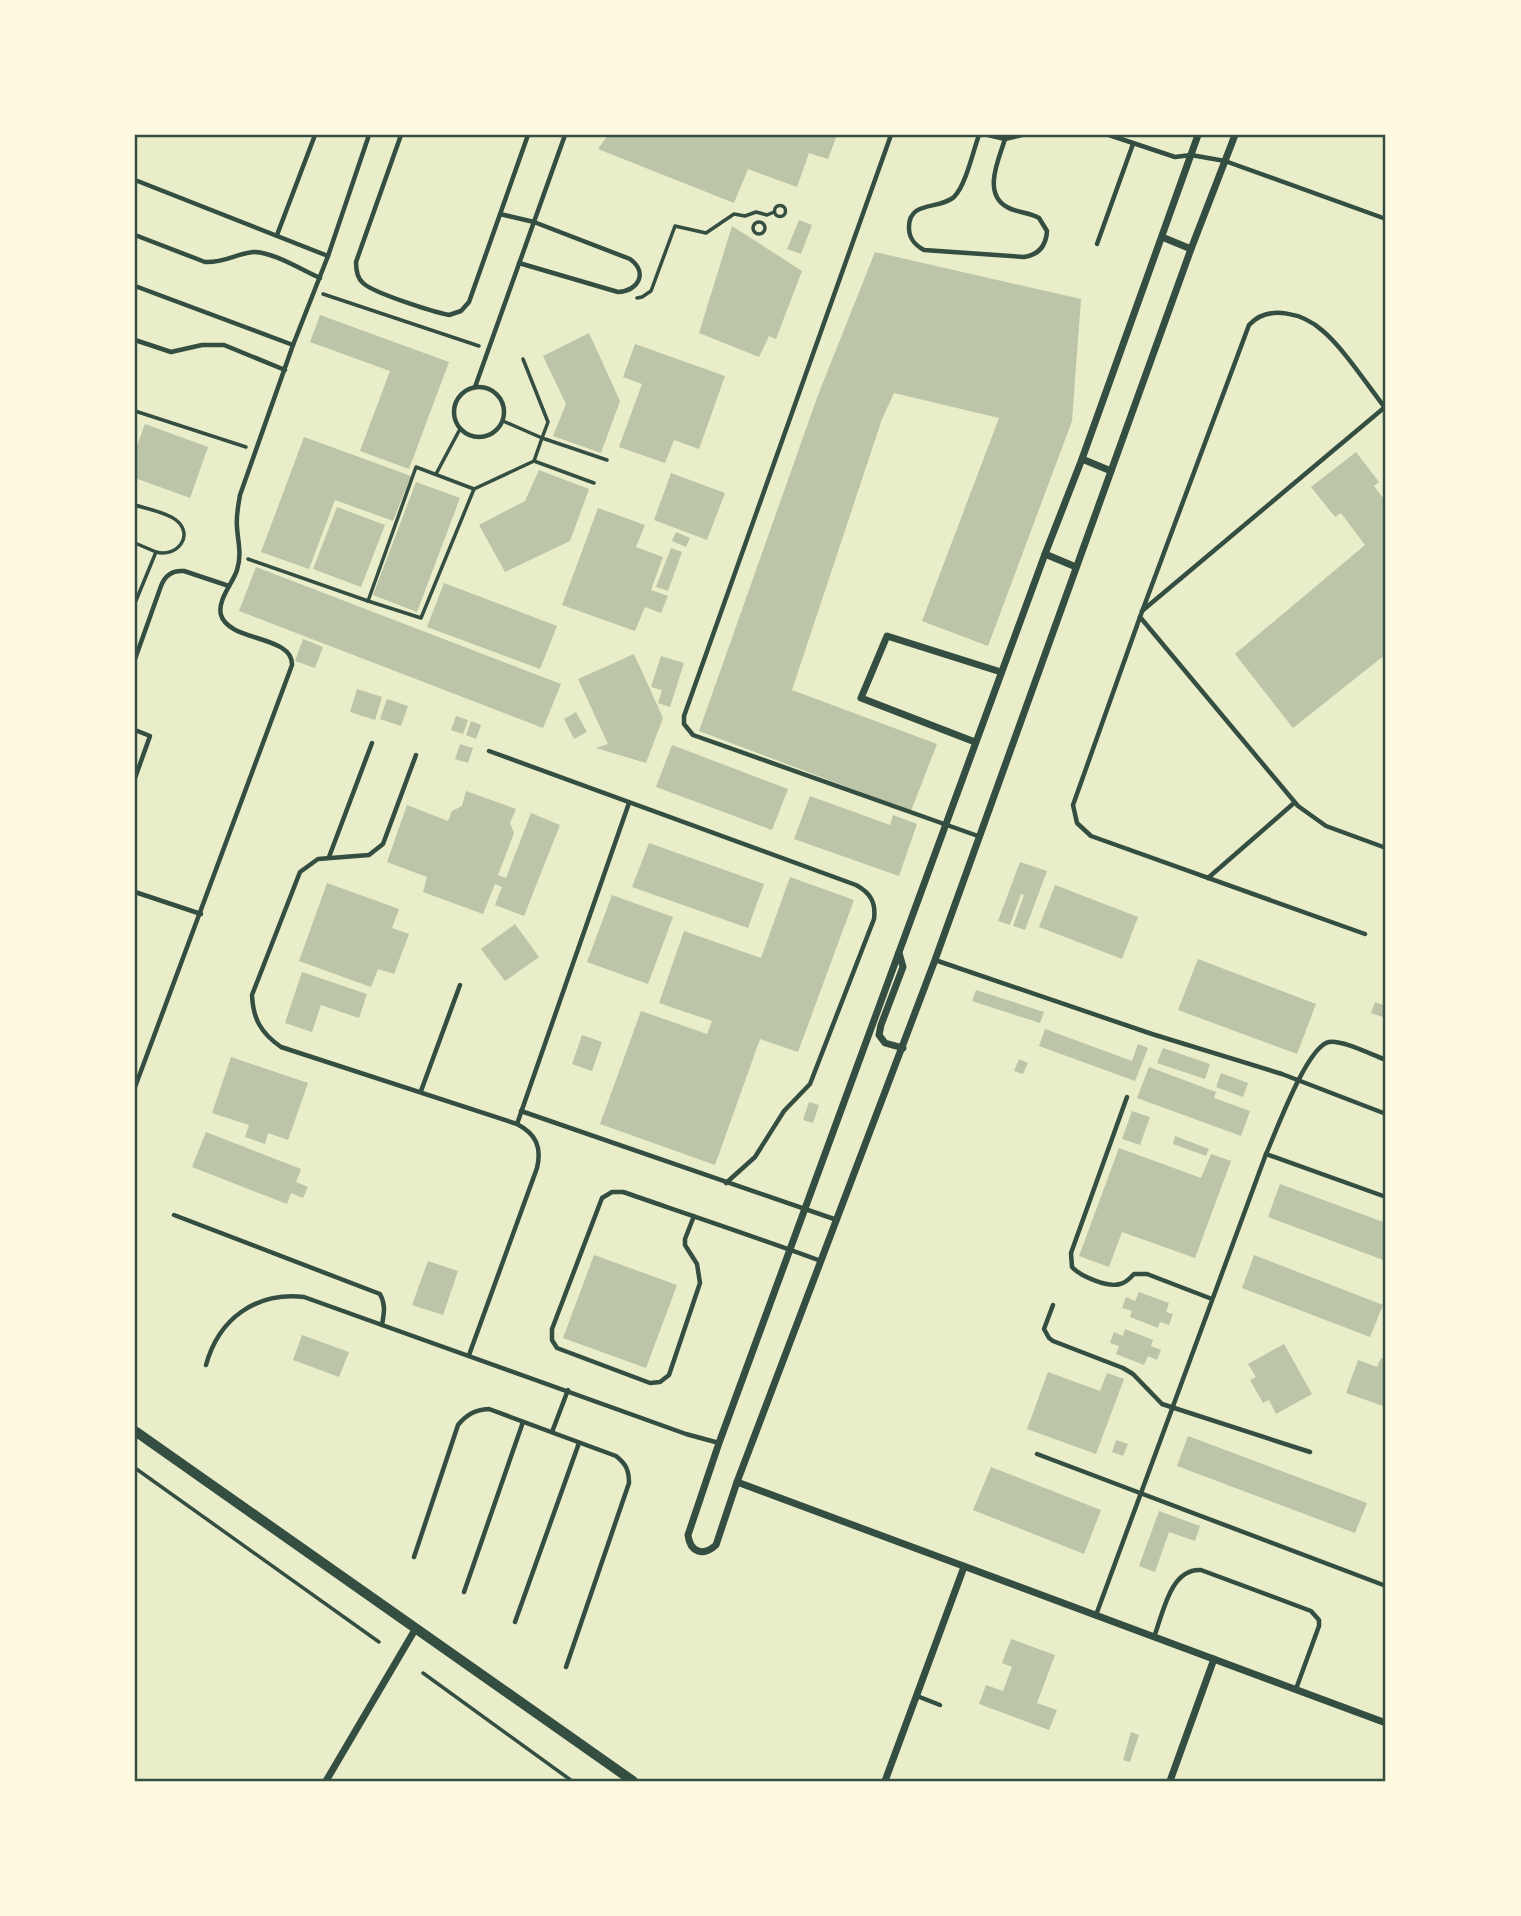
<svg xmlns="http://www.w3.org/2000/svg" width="1521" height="1916" font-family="'PT Sans Narrow',sans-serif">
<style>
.building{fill:#bcc5a7}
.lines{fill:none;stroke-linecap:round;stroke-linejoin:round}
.path{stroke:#344e41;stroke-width:3.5}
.service{stroke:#344e41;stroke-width:4.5}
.minor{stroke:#344e41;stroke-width:7}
.tertiary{stroke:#344e41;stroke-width:10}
.neatline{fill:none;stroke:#344e41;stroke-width:2.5}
</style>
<rect width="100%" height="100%" fill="#e9edc9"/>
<g class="building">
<path d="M608 135H837L828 159 809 153 797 187 748 169 734 203 598 149Z"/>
<path d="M799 220 812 225 801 254 787 249Z"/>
<path d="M732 226 802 271 776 339 769 336 759 357 699 333Z"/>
<path d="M875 252 1081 299 1072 421 988 646 922 621 999 418 894 393 882 419 792 690 937 744 911 811 699 731 818 395Z"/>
<path d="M320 315 449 362 409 469 360 451 390 371 310 342Z"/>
<path d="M589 333 620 401 601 453 553 436 566 404 543 356Z"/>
<path d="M635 344 725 376 699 449 674 440 665 463 619 447 642 384 623 377Z"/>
<path d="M145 424 208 447 190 498 135 478V451Z"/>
<path d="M304 437 411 476 393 521 335 500 309 569 261 552Z"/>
<path d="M1356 452 1379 482 1374 486 1386 502V654L1293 728 1235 654 1365 545 1341 513 1335 517 1311 487Z"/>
<path d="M539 470 589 489 570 541 505 572 479 525 525 501Z"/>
<path d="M671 473 725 493 707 540 654 520Z"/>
<path d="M416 482 460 498 417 612 373 595Z"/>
<path d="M337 507 385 525 361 587 313 569Z"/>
<path d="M598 508 645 525 636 547 663 557 651 590 668 596 661 613 645 607 635 631 562 605Z"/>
<path d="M676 532 690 538 686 547 672 541Z"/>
<path d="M671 548 682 552 668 591 656 587Z"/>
<path d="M256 567 561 684 543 728 239 611Z"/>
<path d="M444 583 557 626 540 669 427 627Z"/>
<path d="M303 639 323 647 315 668 295 661Z"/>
<path d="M634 654 663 718 646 763 596 748 608 744 578 679Z"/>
<path d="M661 656 684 663 670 707 658 703 662 690 651 687Z"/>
<path d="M357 689 382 697 375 720 350 712Z"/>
<path d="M387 699 408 706 401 726 380 719Z"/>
<path d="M576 712 587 732 574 739 564 719Z"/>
<path d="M456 716 468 720 463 734 451 730Z"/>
<path d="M471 721 481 725 476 739 466 735Z"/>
<path d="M460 744 473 748 468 763 455 759Z"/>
<path d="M672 745 788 789 772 830 656 787Z"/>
<path d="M466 791 516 809 510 823 514 833 498 875 506 878 531 813 560 825 524 916 495 905 502 887 495 884 483 914 423 892 427 877 387 862 407 805 448 821 452 811 462 806Z"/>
<path d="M810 796 890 825 893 815 917 824 899 876 794 839Z"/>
<path d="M649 843 764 884 748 928 632 887Z"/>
<path d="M1020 862 1047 871 1025 930 1013 926 1024 895 1021 894 1010 925 998 921Z"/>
<path d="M790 877 854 900 798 1052 760 1039 715 1165 600 1124 641 1011 707 1034 712 1021 659 1003 684 931 761 958Z"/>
<path d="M327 883 399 909 392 928 409 934 394 974 378 969 371 987 299 961Z"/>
<path d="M1055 885 1138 917 1122 959 1039 927Z"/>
<path d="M612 895 673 917 648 984 587 962Z"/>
<path d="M515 924 539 957 505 981 481 949Z"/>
<path d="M1198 959 1316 1004 1297 1054 1178 1010Z"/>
<path d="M302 972 367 994 359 1018 321 1005 312 1032 285 1023Z"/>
<path d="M976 990 1044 1012 1040 1023 972 1001Z"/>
<path d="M1375 1002 1386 1006V1018L1371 1013Z"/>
<path d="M1045 1029 1132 1061 1138 1044 1148 1048 1135 1081 1039 1046Z"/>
<path d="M582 1035 602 1042 592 1071 572 1064Z"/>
<path d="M1163 1048 1210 1064 1205 1079 1157 1063Z"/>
<path d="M231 1057 308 1083 288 1140 268 1133 265 1144 245 1137 249 1125 212 1113Z"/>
<path d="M1019 1059 1028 1063 1023 1074 1014 1071Z"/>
<path d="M1149 1067 1216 1092 1214 1098 1250 1111 1241 1136 1137 1098Z"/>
<path d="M1221 1073 1248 1083 1243 1097 1216 1087Z"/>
<path d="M809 1102 819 1105 813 1123 803 1120Z"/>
<path d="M1132 1111 1150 1117 1140 1145 1122 1139Z"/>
<path d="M206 1132 301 1169 296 1182 308 1187 303 1198 291 1193 287 1204 192 1167Z"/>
<path d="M1175 1136 1209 1149 1206 1156 1173 1144Z"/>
<path d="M1119 1148 1201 1178 1211 1154 1231 1161 1195 1258 1122 1232 1109 1267 1079 1256Z"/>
<path d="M1280 1184 1386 1223V1261L1268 1217Z"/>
<path d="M594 1255 677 1285 646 1368 563 1338Z"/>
<path d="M1254 1255 1383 1305 1370 1337 1242 1288Z"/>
<path d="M428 1261 458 1271 443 1315 412 1305Z"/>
<path d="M1139 1292 1169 1303 1166 1312 1173 1314 1169 1325 1160 1322 1158 1328 1130 1317 1132 1311 1122 1308 1126 1297 1135 1301Z"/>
<path d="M1125 1329 1153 1340 1151 1346 1161 1350 1157 1360 1148 1356 1144 1365 1116 1354 1119 1346 1110 1343 1114 1332 1123 1336Z"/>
<path d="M302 1335 349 1352 339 1377 293 1360Z"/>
<path d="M1284 1344 1312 1394 1276 1414 1269 1400 1263 1403 1250 1380 1256 1377 1248 1364Z"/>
<path d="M1381 1358 1386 1360V1407L1346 1393 1358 1360 1377 1367Z"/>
<path d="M1048 1372 1100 1391 1107 1373 1124 1379 1096 1454 1027 1429Z"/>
<path d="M1188 1436 1367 1503 1355 1533 1177 1466Z"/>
<path d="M1116 1440 1128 1444 1123 1456 1112 1452Z"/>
<path d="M991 1467 1101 1510 1084 1554 973 1510Z"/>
<path d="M1159 1511 1200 1526 1195 1541 1169 1532 1155 1572 1139 1566Z"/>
<path d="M1011 1639 1055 1655 1037 1703 1057 1710 1049 1730 979 1704 986 1685 1003 1691 1012 1667 1002 1663Z"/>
<path d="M1131 1732 1139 1735 1130 1762 1123 1760Z"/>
</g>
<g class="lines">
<g class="path">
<circle cx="780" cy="211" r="5.5"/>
<circle cx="759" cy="228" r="6"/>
<path d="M323 294 479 346"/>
<path d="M637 298 642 297 651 291 675 226 706 233 734 214 745 216 756 212 767 215 774 212"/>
<path d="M523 359 548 422 542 438 607 460"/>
<path d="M135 411 246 447"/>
<path d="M503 421 542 438 534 461"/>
<path d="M436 474 460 429"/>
<path d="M135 505C147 509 166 512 176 520 195 535 177 558 156 552"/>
<path d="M135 543 156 552 135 603"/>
<path d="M248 559 368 601 416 467 474 489"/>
<path d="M368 601 421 618 474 489 534 461 594 483"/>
<path d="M135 1468 379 1642"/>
<path d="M423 1673 572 1781"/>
</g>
<g class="service">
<path d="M401 135 356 262C356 270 357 278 363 283 373 293 434 312 449 315L461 311 469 302 528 135"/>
<path d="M891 135 684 716V724L693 735 978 836"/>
<path d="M979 135C973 151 966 185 954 197 940 210 908 200 909 228 909 239 915 245 924 250L1024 257C1038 255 1046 246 1047 231L1039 218C1029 212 1017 213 1007 207 982 193 999 159 1005 139"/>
<path d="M988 135 1005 139 1022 135"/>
<path d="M1109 135 1175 157 1191 155 1225 161 1386 219"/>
<path d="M135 180 328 256"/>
<path d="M500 214 534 222 630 259C648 272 639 291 618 292L519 263"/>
<path d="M135 235 205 262C224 263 235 254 253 252 271 251 302 270 320 278"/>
<path d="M277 235 315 135"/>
<path d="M1097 244 1133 144"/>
<path d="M135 286 293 345"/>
<path d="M135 340 171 352 202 345H224L285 370"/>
<circle cx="479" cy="412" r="25"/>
<path d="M475 387 565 135"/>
<path d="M1142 611 1385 407"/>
<path d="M1140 617 1298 806 1326 826 1386 848"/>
<path d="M135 659 161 586C165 575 172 570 184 571L229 586"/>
<path d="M135 730 150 736 135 778"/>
<path d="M489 751 856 885C871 893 876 903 874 919L810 1084 784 1111 755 1157 726 1183"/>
<path d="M416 755 383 844 369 855 318 859 300 872 252 995C253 1019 261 1033 281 1047L517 1124C536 1134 542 1147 537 1168L469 1355"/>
<path d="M329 857 372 743"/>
<path d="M1208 878 1294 803"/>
<path d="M135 892 201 914"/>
<path d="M1365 934 1091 836 1077 823 1073 805 1140 617 1249 325C1268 304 1303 313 1323 331 1344 349 1368 386 1386 409"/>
<path d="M935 960 1152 1034 1282 1074 1386 1114"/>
<path d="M135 1087 292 665C293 635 229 642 221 615 217 600 233 583 237 570 242 554 238 543 237 527 236 516 238 506 240 495L293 345 328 256 369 135"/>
<path d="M421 1091 460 985"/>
<path d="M1127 1097 1071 1253 1072 1267C1080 1276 1108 1288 1120 1284 1126 1283 1130 1278 1134 1274H1147L1212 1299"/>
<path d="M521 1111 837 1220"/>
<path d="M517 1124 629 803"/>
<path d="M1266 1154 1386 1197"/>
<path d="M174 1215 380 1294C386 1305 384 1313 382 1325"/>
<path d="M694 1216 685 1239V1245L697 1264 700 1283 669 1375 660 1382 650 1383 557 1348 552 1340V1329L602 1198 612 1192H623C690 1215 756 1237 821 1261"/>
<path d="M1053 1305 1044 1329 1049 1338 1053 1341 1123 1368 1133 1374 1162 1404 1310 1452"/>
<path d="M206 1365C219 1318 256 1292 304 1297L686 1434 719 1443"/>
<path d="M552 1432 568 1390"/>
<path d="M1037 1454 1386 1586"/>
<path d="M414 1557 458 1425C467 1414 475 1410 489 1409L616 1456C626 1464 629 1470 629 1483L566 1667"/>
<path d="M464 1592 523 1422"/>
<path d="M1096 1615 1266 1154C1276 1132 1307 1046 1329 1042 1343 1040 1372 1055 1386 1060"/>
<path d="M515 1622 579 1443"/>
<path d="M1154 1637C1163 1614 1170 1568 1201 1570L1311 1611 1319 1620V1626L1296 1689"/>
<path d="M917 1696 940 1705"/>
</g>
<g class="minor">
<path d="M1198 135 1082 459 1045 554 719 1443 688 1535C690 1552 703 1557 716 1545L737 1482 935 960 1191 249 1235 135"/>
<path d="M1162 237 1191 249"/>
<path d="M1082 459 1111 471"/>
<path d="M1045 554 1076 567"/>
<path d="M975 742 861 698 887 636 1001 672"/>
<path d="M899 953 903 967 881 1025 879 1035 885 1043 903 1048"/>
<path d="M737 1482 1386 1723"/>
<path d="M326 1781 416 1628"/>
<path d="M885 1781 964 1567"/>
<path d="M1170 1781 1214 1659"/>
</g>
<path class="tertiary" d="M135 1431 633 1781"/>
</g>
<rect width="1521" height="1916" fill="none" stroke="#fefae0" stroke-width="273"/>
<rect x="136" y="136" width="1248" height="1644" class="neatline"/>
</svg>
